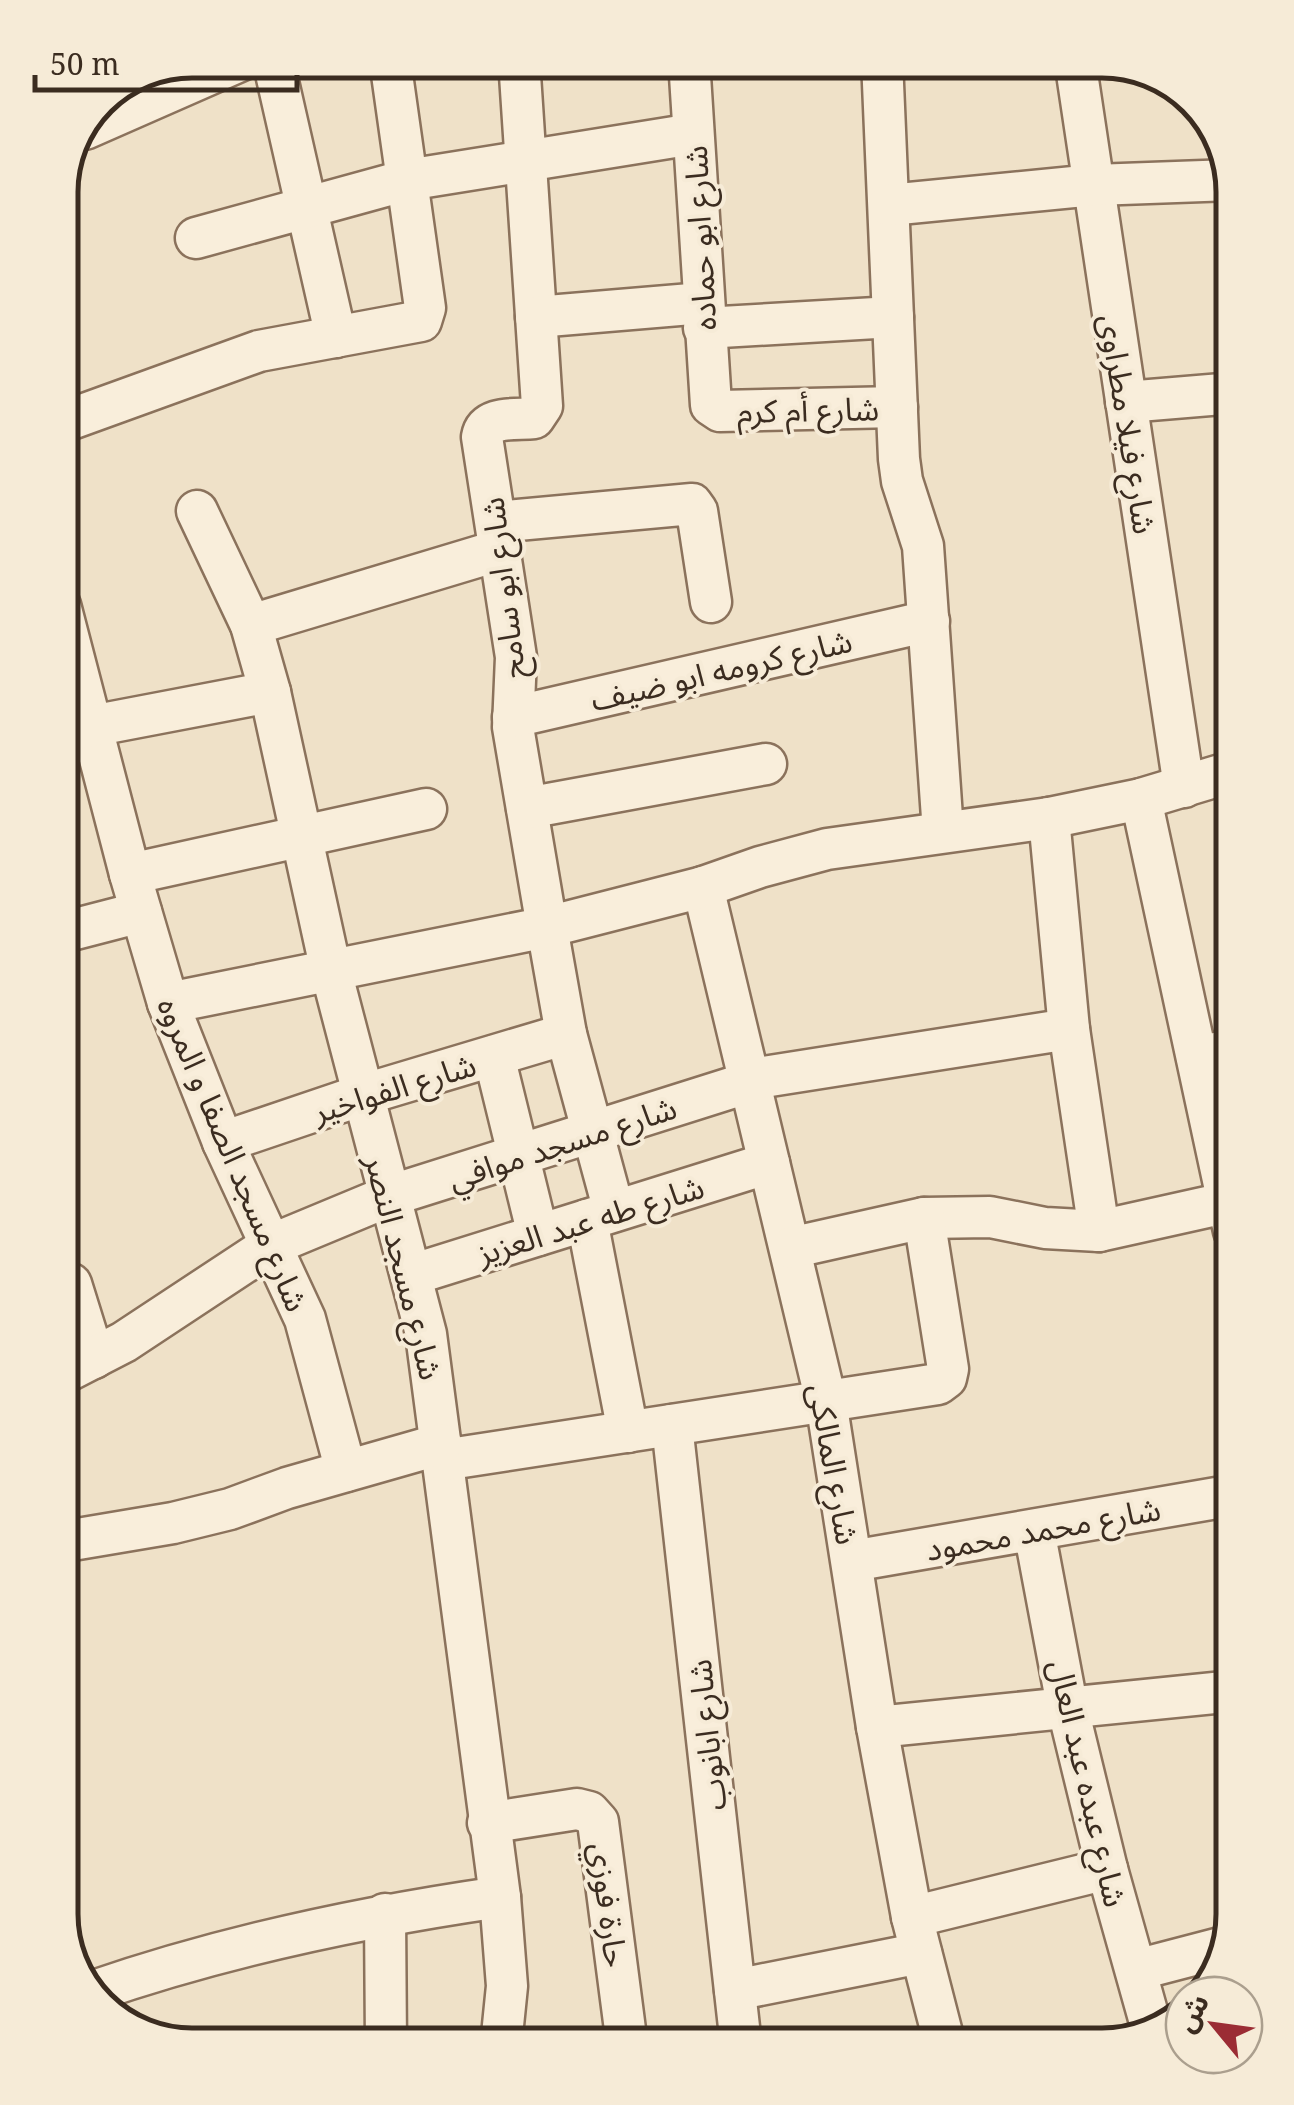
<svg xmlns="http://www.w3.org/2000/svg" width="1294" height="2105" font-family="'Noto Serif','Noto Sans Arabic',serif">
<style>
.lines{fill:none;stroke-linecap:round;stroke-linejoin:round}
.minor-casing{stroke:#8b725c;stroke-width:45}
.minor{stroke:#f9eedb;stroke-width:40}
.labels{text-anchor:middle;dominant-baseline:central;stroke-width:8;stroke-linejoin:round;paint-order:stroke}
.street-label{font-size:32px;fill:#3b2c20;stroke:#f6ebd7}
.rim{fill:none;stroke:#3b2c20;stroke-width:5}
</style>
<rect width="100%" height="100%" fill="#efe1c8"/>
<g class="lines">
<defs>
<g id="minor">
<path d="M273 60 336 337"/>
<path d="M519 60 542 406 534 418C515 420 486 415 482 437L516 657 513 727 547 927 566 1034 614 1211"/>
<path d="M689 60 711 405 720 411 897 407"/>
<path d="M882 60 899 459 902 481 923 546 943 832"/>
<path d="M1075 60 1184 787"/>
<path d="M85 129 242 60"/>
<path d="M889 205 1094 185 1231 180"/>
<path d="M196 238 407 180 693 134"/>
<path d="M536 317 703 303"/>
<path d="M704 328 893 317"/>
<path d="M1126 402 1234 393"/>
<path d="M60 423 259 351 421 321 425 308 390 60"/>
<path d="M197 511 251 625 270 692 331 971 426 1334 500 1897 507 1986 501 2045"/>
<path d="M496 522 692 504 697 511 711 602"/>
<path d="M60 605 130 874 168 1003 223 1142 305 1319 346 1471"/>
<path d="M251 625 500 550"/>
<path d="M513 717 929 621"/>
<path d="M60 732 270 692"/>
<path d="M1141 799 1234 1231"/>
<path d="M527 808 766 764"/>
<path d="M1049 818 1069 1029 1099 1231"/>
<path d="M130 874 426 809"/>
<path d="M703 887 826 1401 877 1727 912 1917 945 2045"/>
<path d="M60 933 141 912"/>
<path d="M168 1003 547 927 703 887 760 867 827 849 1049 818 1141 799 1234 771"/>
<path d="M494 1056 538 1235"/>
<path d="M1197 1057 1234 1049"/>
<path d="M751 1079 1069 1029"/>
<path d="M223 1142 362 1095 566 1034"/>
<path d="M587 1220 628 1432"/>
<path d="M790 1248 924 1218 990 1217 1045 1228 1099 1231 1234 1201"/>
<path d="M411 1275 769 1163"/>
<path d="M71 1284 94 1358"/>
<path d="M60 1375 124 1342 271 1245 389 1196 750 1082"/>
<path d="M672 1425 741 2045"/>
<path d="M443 1460 938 1384 946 1378 948 1369 924 1218"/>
<path d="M1034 1530 1067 1705 1107 1869 1153 2033"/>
<path d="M60 1542 173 1523 230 1509 287 1488 441 1444"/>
<path d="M852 1561 1234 1495"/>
<path d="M877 1727 1234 1691"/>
<path d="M488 1823 577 1809 589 1812 598 1822 627 2045"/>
<path d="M385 1914 386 2045"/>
<path d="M912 1917 1107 1869"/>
<path d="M1136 1970 1224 1947"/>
<path d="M735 1990 921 1953"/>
<path d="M91 1992C224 1946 361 1917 500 1897"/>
</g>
</defs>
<use href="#minor" class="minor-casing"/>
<use href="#minor" class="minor"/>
</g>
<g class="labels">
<g class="street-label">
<text transform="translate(699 238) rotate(-93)">شارع ابو حماده</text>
<text transform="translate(808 409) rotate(-1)">شارع أم كرم</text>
<text transform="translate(1129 424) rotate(81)">شارع فيلا مطراوى</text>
<text transform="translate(502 588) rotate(-97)">شارع ابو سامح</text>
<text transform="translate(721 669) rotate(-13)">شارع كرومه ابو ضيف</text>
<text transform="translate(394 1087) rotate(-17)">شارع الفواخير</text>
<text transform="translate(562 1142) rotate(-18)">شارع مسجد موافي</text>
<text transform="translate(234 1154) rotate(67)">شارع مسجد الصفا و المروه</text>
<text transform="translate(590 1219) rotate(-17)">شارع طه عبد العزيز</text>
<text transform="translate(405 1267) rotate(76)">شارع مسجد النصر</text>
<text transform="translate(835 1464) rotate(80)">شارع المالكى</text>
<text transform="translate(1043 1528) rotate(-10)">شارع محمد محمود</text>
<text transform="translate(706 1735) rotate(-96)">شارع ابانوب</text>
<text transform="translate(1089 1783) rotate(77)">شارع عبده عبد العال</text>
<text transform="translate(610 1905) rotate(83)">حارة فوزي</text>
</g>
</g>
<path d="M0 0H1294V2105H0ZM192 78H1102A114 114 0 0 1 1216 192V1914A114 114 0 0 1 1102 2028H192A114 114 0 0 1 78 1914V192A114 114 0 0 1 192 78Z" fill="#f6ebd7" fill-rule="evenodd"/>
<path class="rim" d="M192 78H1102A114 114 0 0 1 1216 192V1914A114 114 0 0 1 1102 2028H192A114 114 0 0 1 78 1914V192A114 114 0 0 1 192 78Z"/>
<g transform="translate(1214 2025) rotate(299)"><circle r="48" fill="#f6ebd7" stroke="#ab9f8e" stroke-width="2.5"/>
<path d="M0-8L18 38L0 25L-18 38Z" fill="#9b2c34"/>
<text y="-15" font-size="28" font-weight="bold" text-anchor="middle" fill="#3b2c20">ش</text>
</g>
<path d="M35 75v15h262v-15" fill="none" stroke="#3b2c20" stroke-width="5"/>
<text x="50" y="75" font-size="30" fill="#3b2c20" stroke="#f6ebd7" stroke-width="8" paint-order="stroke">50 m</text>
</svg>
